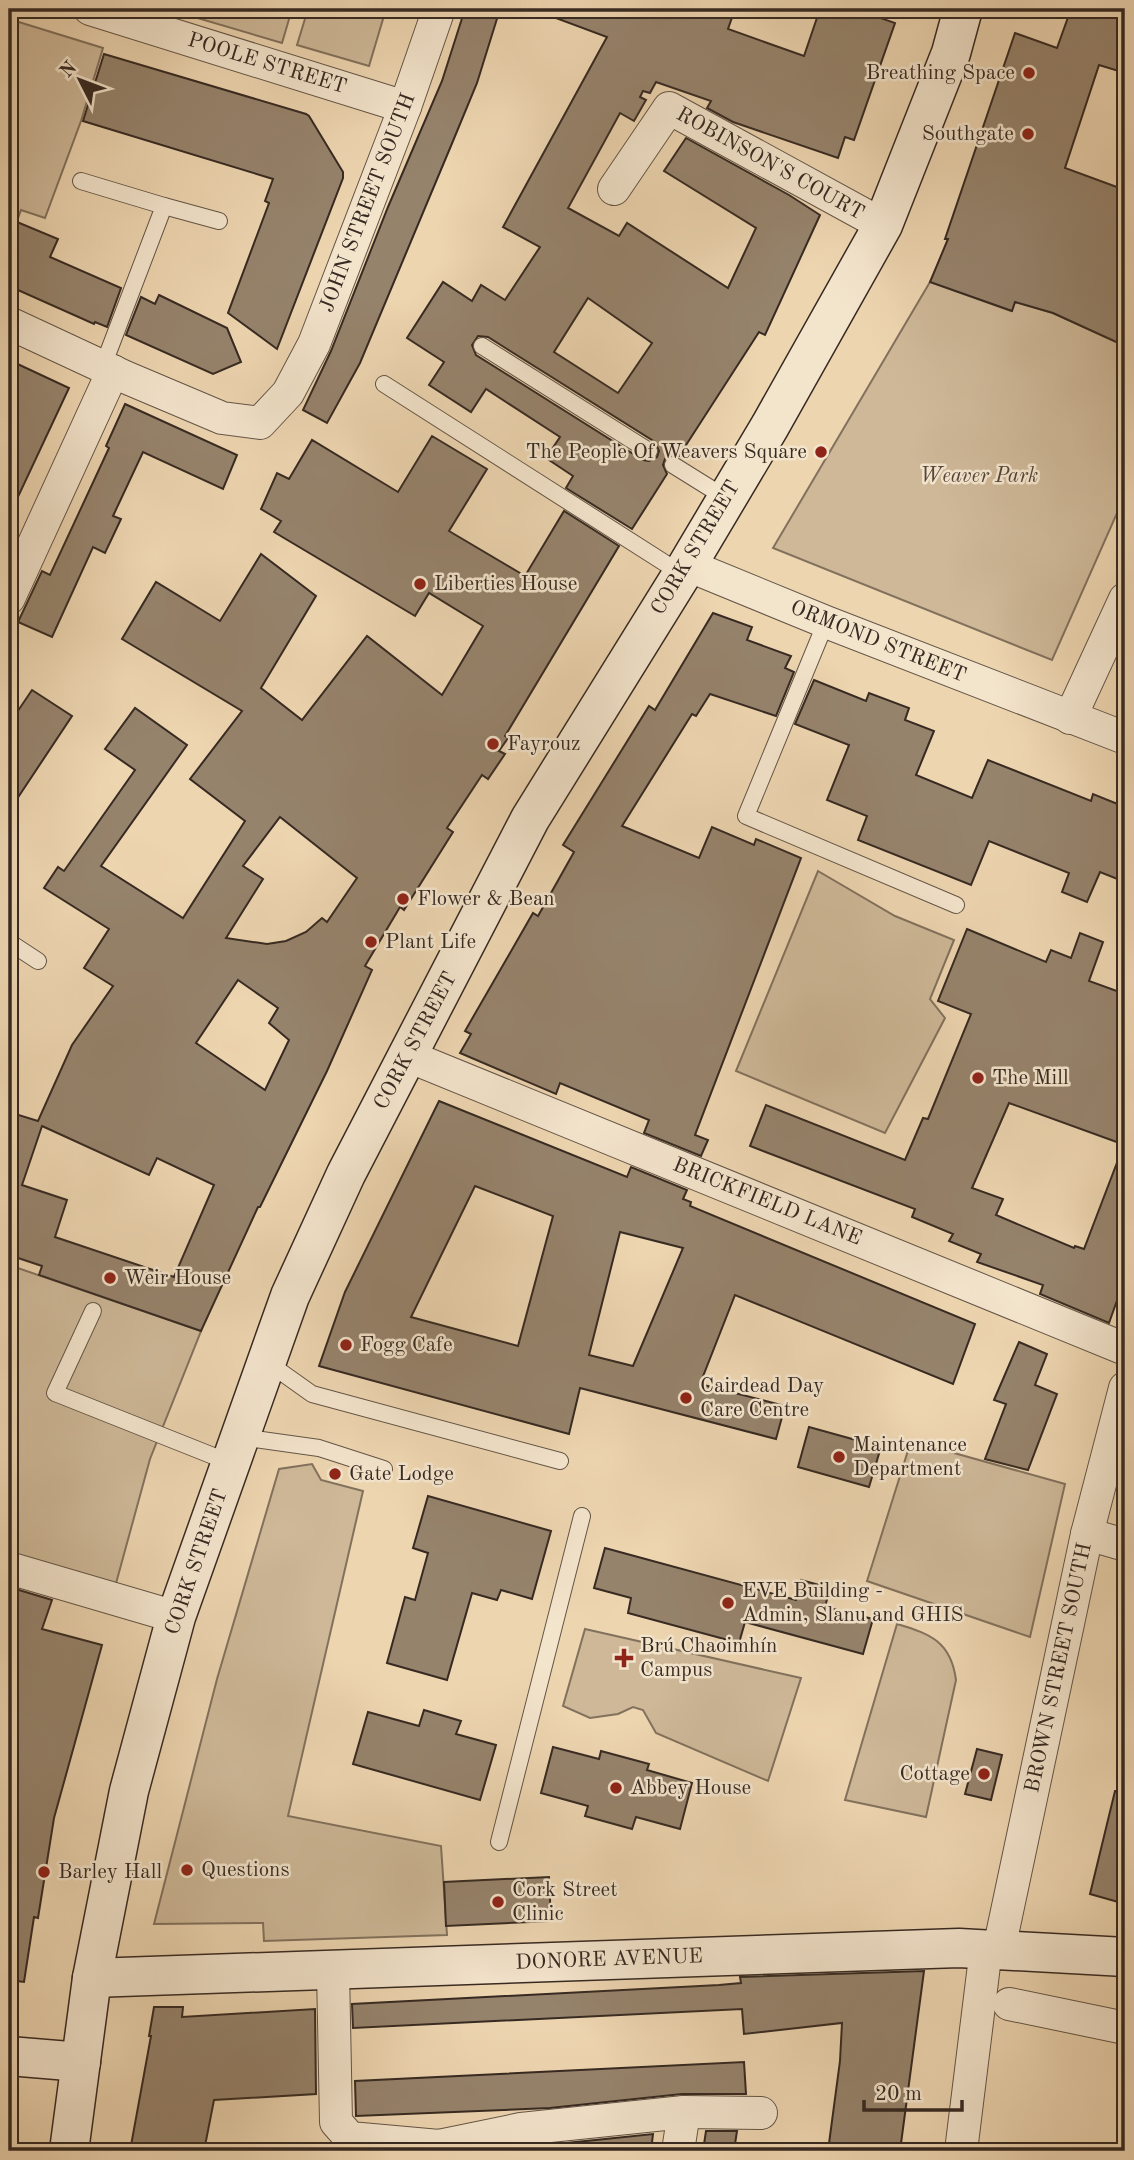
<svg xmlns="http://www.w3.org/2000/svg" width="1134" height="2160" font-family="'Old Standard TT',serif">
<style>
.green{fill:#ceb898;stroke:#82715d;stroke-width:2}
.building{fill:#96836c;stroke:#372a22;stroke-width:2;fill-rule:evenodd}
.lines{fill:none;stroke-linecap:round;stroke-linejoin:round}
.lane-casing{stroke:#645546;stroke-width:18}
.street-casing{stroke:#645546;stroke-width:34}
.secondary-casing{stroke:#372a22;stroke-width:41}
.lane{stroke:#f3e4cc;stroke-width:16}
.street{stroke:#f3e4cc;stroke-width:32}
.secondary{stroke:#f3e4cc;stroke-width:38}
.poi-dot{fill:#8f2418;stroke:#f3e4cc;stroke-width:2.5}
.labels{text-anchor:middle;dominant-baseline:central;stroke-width:5;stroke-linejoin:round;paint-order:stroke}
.street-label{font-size:21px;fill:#372a22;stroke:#f3e4cc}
.poi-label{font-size:21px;fill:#372a22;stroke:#f3e4cc;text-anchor:start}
.park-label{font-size:21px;font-style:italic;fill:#55463a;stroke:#f3e4cc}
</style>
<rect width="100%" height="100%" fill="#edd5b0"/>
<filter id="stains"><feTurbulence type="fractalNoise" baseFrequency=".00286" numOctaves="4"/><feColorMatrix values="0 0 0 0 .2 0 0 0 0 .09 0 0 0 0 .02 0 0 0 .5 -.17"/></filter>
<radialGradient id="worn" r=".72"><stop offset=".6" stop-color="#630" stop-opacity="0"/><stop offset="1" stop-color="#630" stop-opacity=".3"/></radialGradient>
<g class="green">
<path d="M167 9H292L282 43Z"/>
<path d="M308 9H386L369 66 297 45Z"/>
<path d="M9 19 103 48 81 121 45 218 21 210 12 235 9 233Z"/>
<path d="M930 282 1011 311 1015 302 1053 313 1125 346V495L1052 660 773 548Z"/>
<path d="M818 871 895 916 954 940 930 999 945 1018 885 1133 736 1071Z"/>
<path d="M9 1265 201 1331 150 1459 115 1587 9 1554Z"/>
<path d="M911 1441 1065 1484 1030 1637 867 1581Z"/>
<path d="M312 1464 321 1480 363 1491 288 1816 441 1846 447 1935 264 1941 263 1923 154 1924 217 1679 279 1469Z"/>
<path d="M897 1624C931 1634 951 1642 956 1680L926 1817 845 1800Z"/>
<path d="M585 1629 801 1678 768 1781 656 1733 643 1710 633 1707 618 1714 590 1718 563 1706Z"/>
</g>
<g class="building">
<path d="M465 9H500L477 83 453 141 360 363 327 423 303 410 331 351 388 207 442 81Z"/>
<path d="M538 9H735L728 29 804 56 820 9H855L895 23 854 140 845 137 838 158 733 122 707 108 711 101 656 82 650 93 643 91 640 97 646 100 634 121 620 113 568 208 619 236 627 223 728 288 756 228 664 171 686 138 789 195 820 215 765 335 759 332 679 456 673 455 665 459 663 465 667 474 632 529 566 488 573 476 546 458 560 437 486 389 471 412 429 385 444 362 407 338 443 282 472 301 481 285 505 300 540 247 503 227 607 37 537 11ZM588 298 652 343 618 393 554 352ZM478 336 488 337 655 442 659 451 657 457 649 461 643 460 476 355 472 345Z"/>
<path d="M1071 9H1125V73L1099 65 1065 168 1125 190V346L1053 313 1015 302 1012 311 930 282 948 239H945L1015 33 1057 48Z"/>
<path d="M104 54 306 114 309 116 343 172V178L277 349 228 313 269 203 265 201 273 179 83 121Z"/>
<path d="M17 222 58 239 50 257 121 288 107 327 95 322 94 324 9 286V241Z"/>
<path d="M159 295 227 328 241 362 213 374 126 335 141 297 155 304Z"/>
<path d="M9 360 69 388 9 516Z"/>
<path d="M125 404 237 455 223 489 143 452 113 516 121 519 105 553 93 547 52 637 18 622 42 571 50 575 109 448 106 446Z"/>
<path d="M432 436 487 469 449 531 525 576 564 511 619 546 505 736 508 738 499 751 505 754 488 779 482 775 447 828 453 832 404 910 400 907 365 966 372 970 327 1071 260 1207H258L201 1331 39 1275 42 1266 9 1255V1112L38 1121 72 1045 113 986 84 968 109 929 44 888 58 867 64 871 135 770 105 749 135 708 187 745 101 866 183 918 245 821 190 779 242 711 122 639 156 582 220 621 261 554 316 596 261 688 302 720 367 636 442 695 483 626 429 593 415 616 274 532 281 521 261 509 277 473 289 479 312 440 398 492ZM280 817 357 878 327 922 322 918 306 932 286 941 267 944 226 938 263 879 243 866ZM238 980 278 1008 269 1023 289 1040 265 1090 196 1043ZM42 1126 149 1175 157 1158 214 1185 174 1277 55 1237 67 1200 22 1185Z"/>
<path d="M713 613 752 627 747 640 791 656 785 668 794 672 776 716 710 694 696 716 692 714 622 826 699 858 712 827 754 845 756 839 801 858 695 1135 708 1140 701 1156 644 1133 649 1120 560 1083 556 1094 460 1053 471 1034 465 1031 533 913 538 916 574 852 563 845 649 706 655 710Z"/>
<path d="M814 680 866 701 869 693 909 708 905 720 934 731 916 775 972 798 988 760 1091 801 1093 794 1125 807V882L1100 872 1087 902 1062 892 1069 873 989 841 971 885 858 840 867 816 827 800 849 745 795 724Z"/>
<path d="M32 690 72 716 9 811V724Z"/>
<path d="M967 929 1046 962 1051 950 1071 958 1080 933 1103 942 1089 981 1125 994V1145L1009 1103 972 1188 1003 1199 996 1215 1074 1248 1075 1246 1084 1249 1123 1147H1125V1278L1109 1323 1040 1294 1043 1285 977 1262 981 1254 949 1241 953 1234 912 1217 915 1209 750 1146 766 1105 905 1160 923 1118 928 1119 971 1014 938 1001Z"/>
<path d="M439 1101 627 1177 631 1167 687 1190 683 1199 691 1202 690 1206 975 1324 953 1384 735 1295 700 1384 785 1406 776 1439 580 1388 569 1434 319 1366 345 1292ZM475 1186 553 1216 518 1346 411 1317ZM620 1232 683 1248 633 1366 589 1355Z"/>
<path d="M1019 1342 1047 1354 1035 1385 1057 1394 1028 1470 985 1459 1006 1404 994 1400Z"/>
<path d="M809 1427 881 1447 869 1487 798 1467Z"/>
<path d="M428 1496 551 1531 532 1599 501 1590 497 1600 472 1593 447 1680 387 1663 405 1597 415 1600 428 1553 413 1548Z"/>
<path d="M605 1548 796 1600 801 1580 830 1588 825 1607 873 1619 863 1654 745 1622 739 1643 628 1613 631 1598 594 1588Z"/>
<path d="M9 1587 52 1600 42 1629 102 1645 54 1818 38 1918 34 1917 24 1982 9 1980Z"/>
<path d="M424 1710 461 1721 456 1734 496 1745 480 1800 353 1764 368 1712 419 1726Z"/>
<path d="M553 1747 599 1759 601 1751 649 1764 647 1770 692 1783 680 1829 636 1817 632 1829 585 1816 588 1806 541 1793Z"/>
<path d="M977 1749 1002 1755 991 1800 965 1794Z"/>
<path d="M1115 1791 1125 1792V1904L1090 1894Z"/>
<path d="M549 1877 551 1921 446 1926 444 1882Z"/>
<path d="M924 1971 900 2151H828L840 2061 842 2023 744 2034 742 2009 353 2028 352 2004 719 1985 741 1983 740 1977Z"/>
<path d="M154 2007H183L182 2017 315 2009 316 2094 214 2100 204 2151H130L151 2036H149Z"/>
<path d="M744 2062 746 2094H682L550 2108 356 2116 355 2081Z"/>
<path d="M706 2131H737L734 2151H703Z"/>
<path d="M653 2134 651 2151H546L547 2145Z"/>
</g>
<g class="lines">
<defs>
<g id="lane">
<path d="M81 181 164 206 103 366"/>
<path d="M164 206 219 221"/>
<path d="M482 346 649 451"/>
<path d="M384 384 682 574"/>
<path d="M673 465 726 498"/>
<path d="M826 622 746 816 956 905"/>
<path d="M9 942 38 961"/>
<path d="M93 1311 55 1393 231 1463"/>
<path d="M267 1362 312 1394 560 1461"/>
<path d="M240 1437 319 1448 384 1469"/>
<path d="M499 1842 582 1516"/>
</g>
<g id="street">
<path d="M90 9 405 107"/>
<path d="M614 189 669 108 883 225"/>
<path d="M9 323 125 377 222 418 260 423 288 393 314 344 405 107 439 9"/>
<path d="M687 565 826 622 1125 738"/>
<path d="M9 598 113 371"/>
<path d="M1070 718 1125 599"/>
<path d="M408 1056 1125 1349"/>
<path d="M1087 1534 1125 1545"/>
<path d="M9 1568 176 1617"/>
<path d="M999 1949 1087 1534 1125 1388"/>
<path d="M333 1970 336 2122 350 2138 439 2146 521 2129 684 2112 761 2113"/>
<path d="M1009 2004 1125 2028"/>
<path d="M678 2151 684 2112"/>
<path d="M961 2151 986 1949"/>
</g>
<g id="secondary">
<path d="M92 1978 959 1948 1125 1957"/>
<path d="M9 2056 81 2062"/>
<path d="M69 2151 92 1978 129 1791 176 1617 290 1296 346 1174 530 819 682 574 770 426 883 225 951 53 963 9"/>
</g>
</defs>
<use href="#lane" class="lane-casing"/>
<use href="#street" class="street-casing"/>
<use href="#secondary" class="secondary-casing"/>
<use href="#lane" class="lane"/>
<use href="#street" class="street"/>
<use href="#secondary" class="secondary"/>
</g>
<g class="poi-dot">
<circle cx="1029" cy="73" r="7"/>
<circle cx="1028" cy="134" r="7"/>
<circle cx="821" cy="452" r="7"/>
<circle cx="420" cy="584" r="7"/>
<circle cx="493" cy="744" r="7"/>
<circle cx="403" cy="899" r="7"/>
<circle cx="371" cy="942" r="7"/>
<circle cx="978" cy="1078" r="7"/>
<circle cx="110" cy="1278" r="7"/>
<circle cx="346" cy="1345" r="7"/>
<circle cx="686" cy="1398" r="7"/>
<circle cx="839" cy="1457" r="7"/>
<circle cx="335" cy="1474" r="7"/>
<circle cx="728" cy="1603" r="7"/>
<path d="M620.5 1647.5h7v7h7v7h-7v7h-7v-7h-7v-7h7z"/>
<circle cx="984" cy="1774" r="7"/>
<circle cx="616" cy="1788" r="7"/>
<circle cx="187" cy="1870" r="7"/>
<circle cx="44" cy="1872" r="7"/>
<circle cx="498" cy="1902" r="7"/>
</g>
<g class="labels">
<g class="street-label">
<text transform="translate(267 64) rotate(17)">POOLE STREET</text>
<text transform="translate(770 164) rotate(29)">ROBINSON'S COURT</text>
<text transform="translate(368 203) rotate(-69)">JOHN STREET SOUTH</text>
<text transform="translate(696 548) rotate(-59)">CORK STREET</text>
<text transform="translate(878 642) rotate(22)">ORMOND STREET</text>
<text transform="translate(416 1041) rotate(-62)">CORK STREET</text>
<text transform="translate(767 1202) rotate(22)">BRICKFIELD LANE</text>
<text transform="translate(197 1562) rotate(-71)">CORK STREET</text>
<text transform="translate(1059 1668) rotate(-78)">BROWN STREET SOUTH</text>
<text transform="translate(609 1960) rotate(-2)">DONORE AVENUE</text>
</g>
<g class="poi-label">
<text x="1015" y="73" text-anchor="end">Breathing Space</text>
<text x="1014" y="134" text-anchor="end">Southgate</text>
<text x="807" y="452" text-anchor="end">The People Of Weavers Square</text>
<text x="434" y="584">Liberties House</text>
<text x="507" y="744">Fayrouz</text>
<text x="417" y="899">Flower &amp; Bean</text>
<text x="385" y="942">Plant Life</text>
<text x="992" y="1078">The Mill</text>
<text x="124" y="1278">Weir House</text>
<text x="360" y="1345">Fogg Cafe</text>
<text x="700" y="1386">Cairdead Day<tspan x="700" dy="24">Care Centre</tspan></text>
<text x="853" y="1445">Maintenance<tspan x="853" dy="24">Department</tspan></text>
<text x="349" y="1474">Gate Lodge</text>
<text x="742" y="1591">EVE Building -<tspan x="742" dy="24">Admin, Slanu and GHIS</tspan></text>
<text x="640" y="1646">Brú Chaoimhín<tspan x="640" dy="24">Campus</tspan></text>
<text x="970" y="1774" text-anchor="end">Cottage</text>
<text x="630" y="1788">Abbey House</text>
<text x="201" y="1870">Questions</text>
<text x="58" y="1872">Barley Hall</text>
<text x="512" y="1890">Cork Street<tspan x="512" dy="24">Clinic</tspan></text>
</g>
<g class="park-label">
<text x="979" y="476">Weaver Park</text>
</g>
</g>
<rect width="1134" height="2160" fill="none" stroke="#edd5b0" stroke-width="35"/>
<rect x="10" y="10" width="1113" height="2139" fill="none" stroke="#372a22" stroke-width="3.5"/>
<rect x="18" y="18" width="1099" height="2125" fill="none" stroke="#372a22" stroke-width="2"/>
<g transform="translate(80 80) rotate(312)" stroke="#f3e4cc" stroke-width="5" paint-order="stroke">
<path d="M0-5L12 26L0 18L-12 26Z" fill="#372a22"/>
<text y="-10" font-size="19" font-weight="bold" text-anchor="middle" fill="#372a22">N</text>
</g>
<path d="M864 2100v10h98v-10" fill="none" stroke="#372a22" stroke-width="3.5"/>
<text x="875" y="2100" font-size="21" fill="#372a22" stroke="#f3e4cc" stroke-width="5" paint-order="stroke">20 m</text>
<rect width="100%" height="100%" filter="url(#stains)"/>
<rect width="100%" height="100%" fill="url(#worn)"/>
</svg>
